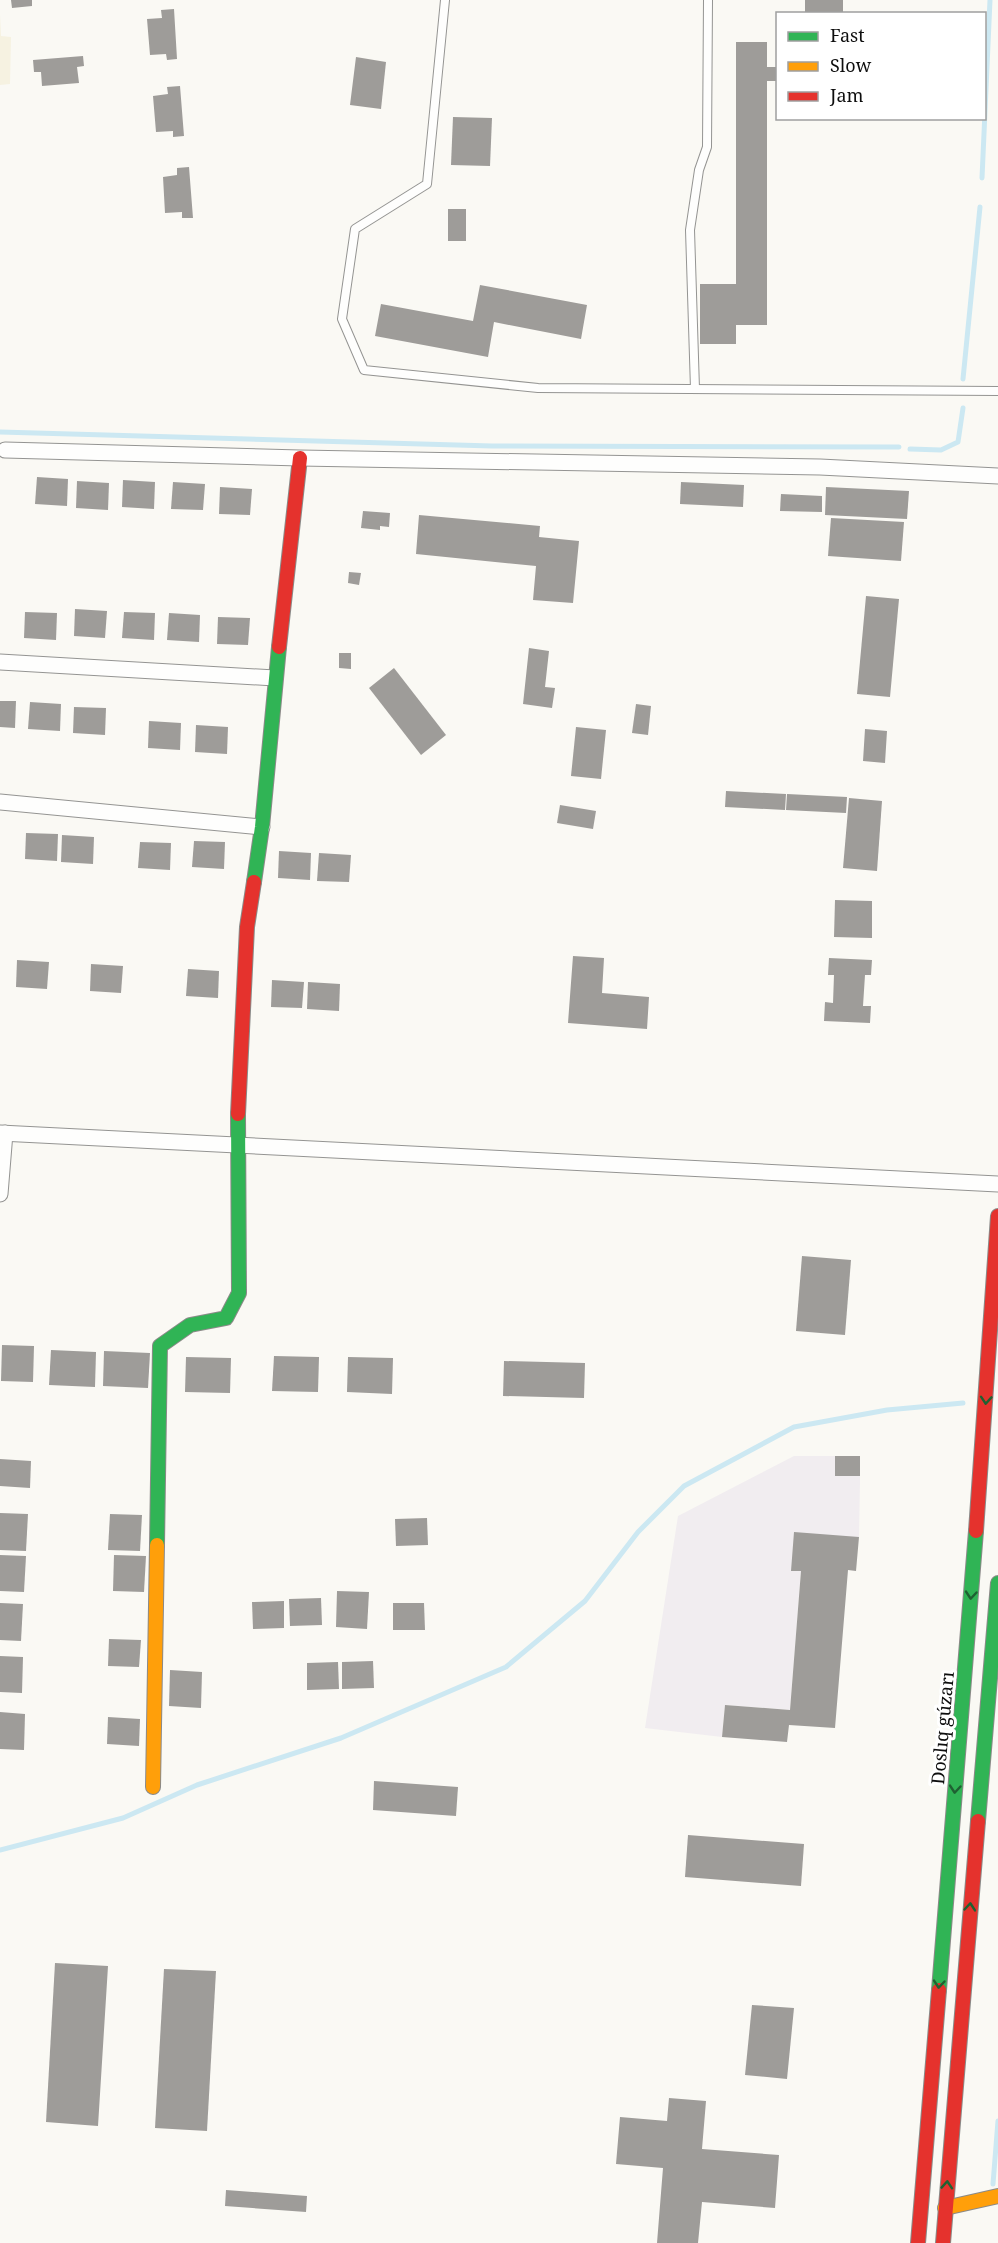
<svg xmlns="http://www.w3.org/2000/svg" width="998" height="2243" font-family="'Noto Serif',serif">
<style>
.industrial{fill:#f1edf0}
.farmland{fill:#f6f2e1}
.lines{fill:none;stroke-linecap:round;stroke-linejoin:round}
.stream{stroke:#cce8f2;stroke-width:5}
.building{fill:#9e9c99}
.lane-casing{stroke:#949492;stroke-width:10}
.street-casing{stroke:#949492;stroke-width:17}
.fast-casing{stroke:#8b8a88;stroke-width:16}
.slow-casing{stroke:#8b8a88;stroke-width:16}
.jam-casing{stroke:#8b8a88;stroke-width:16}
.lane{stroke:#fefefd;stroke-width:8}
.street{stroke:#fefefd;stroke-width:15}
.fast{stroke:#30b455;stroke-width:14}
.slow{stroke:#ff9f0a;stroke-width:14}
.jam{stroke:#e5322d;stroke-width:14}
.oneway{stroke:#1f6132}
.labels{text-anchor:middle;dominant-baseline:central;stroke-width:6;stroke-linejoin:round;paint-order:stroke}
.street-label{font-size:18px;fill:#0e0e0e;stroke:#fff}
</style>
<rect width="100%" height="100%" fill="#faf9f4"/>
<path class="industrial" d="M794 1456H860V1482L859 1537 792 1571H801L790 1710 725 1705 722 1737 645 1728 678 1516Z"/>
<path class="farmland" d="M0 14 1 36 11 37 10 84 0 85Z"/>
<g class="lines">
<g class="stream">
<path d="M982 178 990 0"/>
<path d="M963 379 980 207"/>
<path d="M0 432 492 446 899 447"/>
<path d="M910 449 941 450 958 442 963 408"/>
<path d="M0 1850 123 1818 197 1785 341 1738 506 1667 585 1601 638 1532 684 1486 794 1427 887 1410 963 1403"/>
<path d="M993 2184 998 2121"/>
</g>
</g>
<g class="building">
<path d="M11 0H32V6L12 8Z"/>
<rect x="805" y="0" width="38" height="14"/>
<path d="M174 9 177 59 167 60 166 54 150 55 147 19 162 18 161 10Z"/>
<path d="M736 42H767V67H778V81H767V325H736V344H700V284H736Z"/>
<path d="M83 56 84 66 77 67 79 83 42 86 41 72H34L33 60Z"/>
<path d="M356 57 386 62 381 109 350 105Z"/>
<path d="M180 86 184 136 173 137V131L156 132 153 96 168 94 167 87Z"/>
<path d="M453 117 492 118 490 166 451 165Z"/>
<path d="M189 167 193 218H182V212L165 213 163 177 177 175V168Z"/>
<rect x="448" y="209" width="18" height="32"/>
<path d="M480 285 587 305 581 339 494 322 488 357 375 336 381 304 473 321Z"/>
<path d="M37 477 68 479 67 506 35 504Z"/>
<path d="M123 480 155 482 154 509 122 507Z"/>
<path d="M77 481 109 483 108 510 76 508Z"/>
<path d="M173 482 205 484 203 510 171 509Z"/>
<path d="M681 482 744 485 743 507 680 504Z"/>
<path d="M220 487 252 489 250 515 219 514Z"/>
<path d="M826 487 909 491 907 519 825 515Z"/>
<path d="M781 494 822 496V512L780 511Z"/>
<path d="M363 511 390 513 389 527 380 526V530L361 528Z"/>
<path d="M419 515 540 526 539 537 579 541 573 603 533 600 536 566 416 554Z"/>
<path d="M831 518 904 522 901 561 828 556Z"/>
<path d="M349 572 361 573 359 585 348 583Z"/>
<path d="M866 596 899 599 890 697 857 694Z"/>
<path d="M75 609 107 611 105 638 74 636Z"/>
<path d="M25 612 57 613 56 640 24 638Z"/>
<path d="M124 612 155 613 154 640 122 638Z"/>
<path d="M169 613 200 615 199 642 167 640Z"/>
<path d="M218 617 250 618 248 645 217 644Z"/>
<path d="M529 648 549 651 545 687 555 688 552 708 523 704Z"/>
<path d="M339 653H351V669L339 668Z"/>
<path d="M394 668 446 735 421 755 369 688Z"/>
<path d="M0 701H16L15 728 0 727Z"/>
<path d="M30 702 61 704 60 731 28 729Z"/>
<path d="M636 704 651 706 648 735 632 733Z"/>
<path d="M74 707 106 708 105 735 73 733Z"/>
<path d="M149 721 181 723 180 750 148 748Z"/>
<path d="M196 725 228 727 227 754 195 752Z"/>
<path d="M576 727 606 730 601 779 571 776Z"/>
<path d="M865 729 887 731 885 763 863 761Z"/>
<path d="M726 791 786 794 785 810 725 807Z"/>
<path d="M787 794 847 797 846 813 786 810Z"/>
<path d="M849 798 882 801 877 871 843 868Z"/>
<path d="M560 805 596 811 593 829 557 823Z"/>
<path d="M26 833 58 834 57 861 25 859Z"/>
<path d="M62 835 94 837 93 864 61 862Z"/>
<path d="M194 841 225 842 224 869 192 867Z"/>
<path d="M140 842 171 843 170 870 138 868Z"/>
<path d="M279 851 311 853 310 880 278 878Z"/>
<path d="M319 853 351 855 349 882 317 881Z"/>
<path d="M835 900 872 901V938L834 937Z"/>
<path d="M573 956 604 958 602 993 649 997 647 1029 568 1023Z"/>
<path d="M829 958 872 960 871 975H865L863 1006H871L870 1023 824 1021 825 1002 833 1003 834 975H828Z"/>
<path d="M17 960 49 962 47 989 16 987Z"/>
<path d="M91 964 123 966 121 993 90 991Z"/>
<path d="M188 969 219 971 218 998 186 996Z"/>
<path d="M272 980 304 982 302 1008 271 1007Z"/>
<path d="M308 982 340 984 339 1011 307 1009Z"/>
<path d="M802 1256 851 1260 845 1335 796 1331Z"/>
<path d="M2 1345 34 1346 33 1382 1 1381Z"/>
<path d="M51 1350 96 1352 95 1387 49 1385Z"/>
<path d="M104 1351 150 1353 148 1388 103 1386Z"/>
<path d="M274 1356 319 1357 318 1392 272 1391Z"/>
<path d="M186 1357 231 1358 230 1393 185 1392Z"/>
<path d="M348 1357 393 1358 392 1394 347 1392Z"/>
<path d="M504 1361 585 1363 584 1398 503 1396Z"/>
<rect x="835" y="1456" width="25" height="20"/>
<path d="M0 1459 31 1461 30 1488 0 1486Z"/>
<path d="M0 1513 28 1514 26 1551 0 1550Z"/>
<path d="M110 1514 142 1515 140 1551 108 1550Z"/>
<path d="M427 1518 428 1545 396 1546 395 1519Z"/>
<path d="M794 1532 859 1537 856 1571 848 1570 835 1728 789 1725 787 1742 722 1737 725 1705 790 1710 801 1571H791Z"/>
<path d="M0 1555 26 1556 24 1592 0 1591Z"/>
<path d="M114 1555 146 1556 144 1592 113 1591Z"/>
<path d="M337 1591 369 1592 367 1629 336 1627Z"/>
<path d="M321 1598 322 1625 290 1626 289 1599Z"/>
<path d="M284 1601V1628L253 1629 252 1602Z"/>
<path d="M0 1603 23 1604 21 1641 0 1640Z"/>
<path d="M393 1603H424L425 1630H393Z"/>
<path d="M109 1639 141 1640 139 1667 108 1666Z"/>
<path d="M0 1656 23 1657 22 1693 0 1692Z"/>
<path d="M373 1661 374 1688 342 1689V1662Z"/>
<path d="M338 1662 339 1689 307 1690V1663Z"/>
<path d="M170 1670 202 1672 201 1708 169 1706Z"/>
<path d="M0 1712 25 1714 24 1750 0 1749Z"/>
<path d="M108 1717 140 1719 139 1746 107 1744Z"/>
<path d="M374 1781 458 1787 456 1816 373 1810Z"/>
<path d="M688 1835 804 1844 801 1886 685 1877Z"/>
<path d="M55 1963 108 1966 98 2126 46 2122Z"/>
<path d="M164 1969 216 1971 207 2131 155 2128Z"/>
<path d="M752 2005 794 2008 787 2079 745 2075Z"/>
<path d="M669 2098 706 2101 702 2149 779 2155 775 2208 702 2202 698 2243H657L663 2168 616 2164 620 2117 667 2121Z"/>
<path d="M226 2190 307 2196 306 2212 225 2206Z"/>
</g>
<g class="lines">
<defs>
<g id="lane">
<path d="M445 0 427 184 355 229 342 319 364 370 538 388 998 391"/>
<path d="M695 389 690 230 699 170 707 147 708 0"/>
</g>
<g id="street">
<path d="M5 450 300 458 820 467 998 476"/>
<path d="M0 662 275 678"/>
<path d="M0 802 262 827"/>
<path d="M0 1133 998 1184"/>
<path d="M0 1194 5 1133"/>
</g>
<g id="fast">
<path d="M254 882 262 827 279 647"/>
<path d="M157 1545 160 1346 190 1325 226 1318 239 1293 238 1114"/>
<path d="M978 1821 998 1583"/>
<path d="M939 1990 976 1531"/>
</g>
<g id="slow">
<path d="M153 1787 157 1545"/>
<path d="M945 2208 998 2196"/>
</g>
<g id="jam">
<path d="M279 647 300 458"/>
<path d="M238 1114 247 927 254 882"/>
<path d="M976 1531 998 1216"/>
<path d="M918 2243 939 1990"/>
<path d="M943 2243 978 1821"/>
</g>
</defs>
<use href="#lane" class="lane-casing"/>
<use href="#street" class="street-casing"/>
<use href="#fast" class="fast-casing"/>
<use href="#slow" class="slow-casing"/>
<use href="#jam" class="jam-casing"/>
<use href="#lane" class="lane"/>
<use href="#street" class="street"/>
<use href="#fast" class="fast"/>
<use href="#slow" class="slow"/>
<use href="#jam" class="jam"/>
</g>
<defs><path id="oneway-chevron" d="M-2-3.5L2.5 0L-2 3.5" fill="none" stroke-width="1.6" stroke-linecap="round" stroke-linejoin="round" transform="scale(1.5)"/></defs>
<g class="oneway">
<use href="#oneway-chevron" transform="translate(986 1400) rotate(94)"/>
<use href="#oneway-chevron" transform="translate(971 1595) rotate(95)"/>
<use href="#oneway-chevron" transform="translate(955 1789) rotate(95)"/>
<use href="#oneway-chevron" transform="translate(970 1907) rotate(-85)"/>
<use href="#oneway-chevron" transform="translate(939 1984) rotate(95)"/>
<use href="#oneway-chevron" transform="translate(947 2185) rotate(-86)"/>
</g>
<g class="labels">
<g class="street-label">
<text transform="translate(942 1728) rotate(-85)">Doslıq gúzarı</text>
</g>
</g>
<rect x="776" y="12" width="210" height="108" fill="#ffffff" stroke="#9f9f9f" stroke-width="1.5"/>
<rect x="788" y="32" width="30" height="9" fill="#30b455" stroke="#9f9f9f" stroke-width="1.5"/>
<text x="830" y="42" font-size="18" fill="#0e0e0e">Fast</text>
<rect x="788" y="62" width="30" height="9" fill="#ff9f0a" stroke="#9f9f9f" stroke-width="1.5"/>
<text x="830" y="72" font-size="18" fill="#0e0e0e">Slow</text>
<rect x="788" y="92" width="30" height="9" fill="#e5322d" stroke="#9f9f9f" stroke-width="1.5"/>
<text x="830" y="102" font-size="18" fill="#0e0e0e">Jam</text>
</svg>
